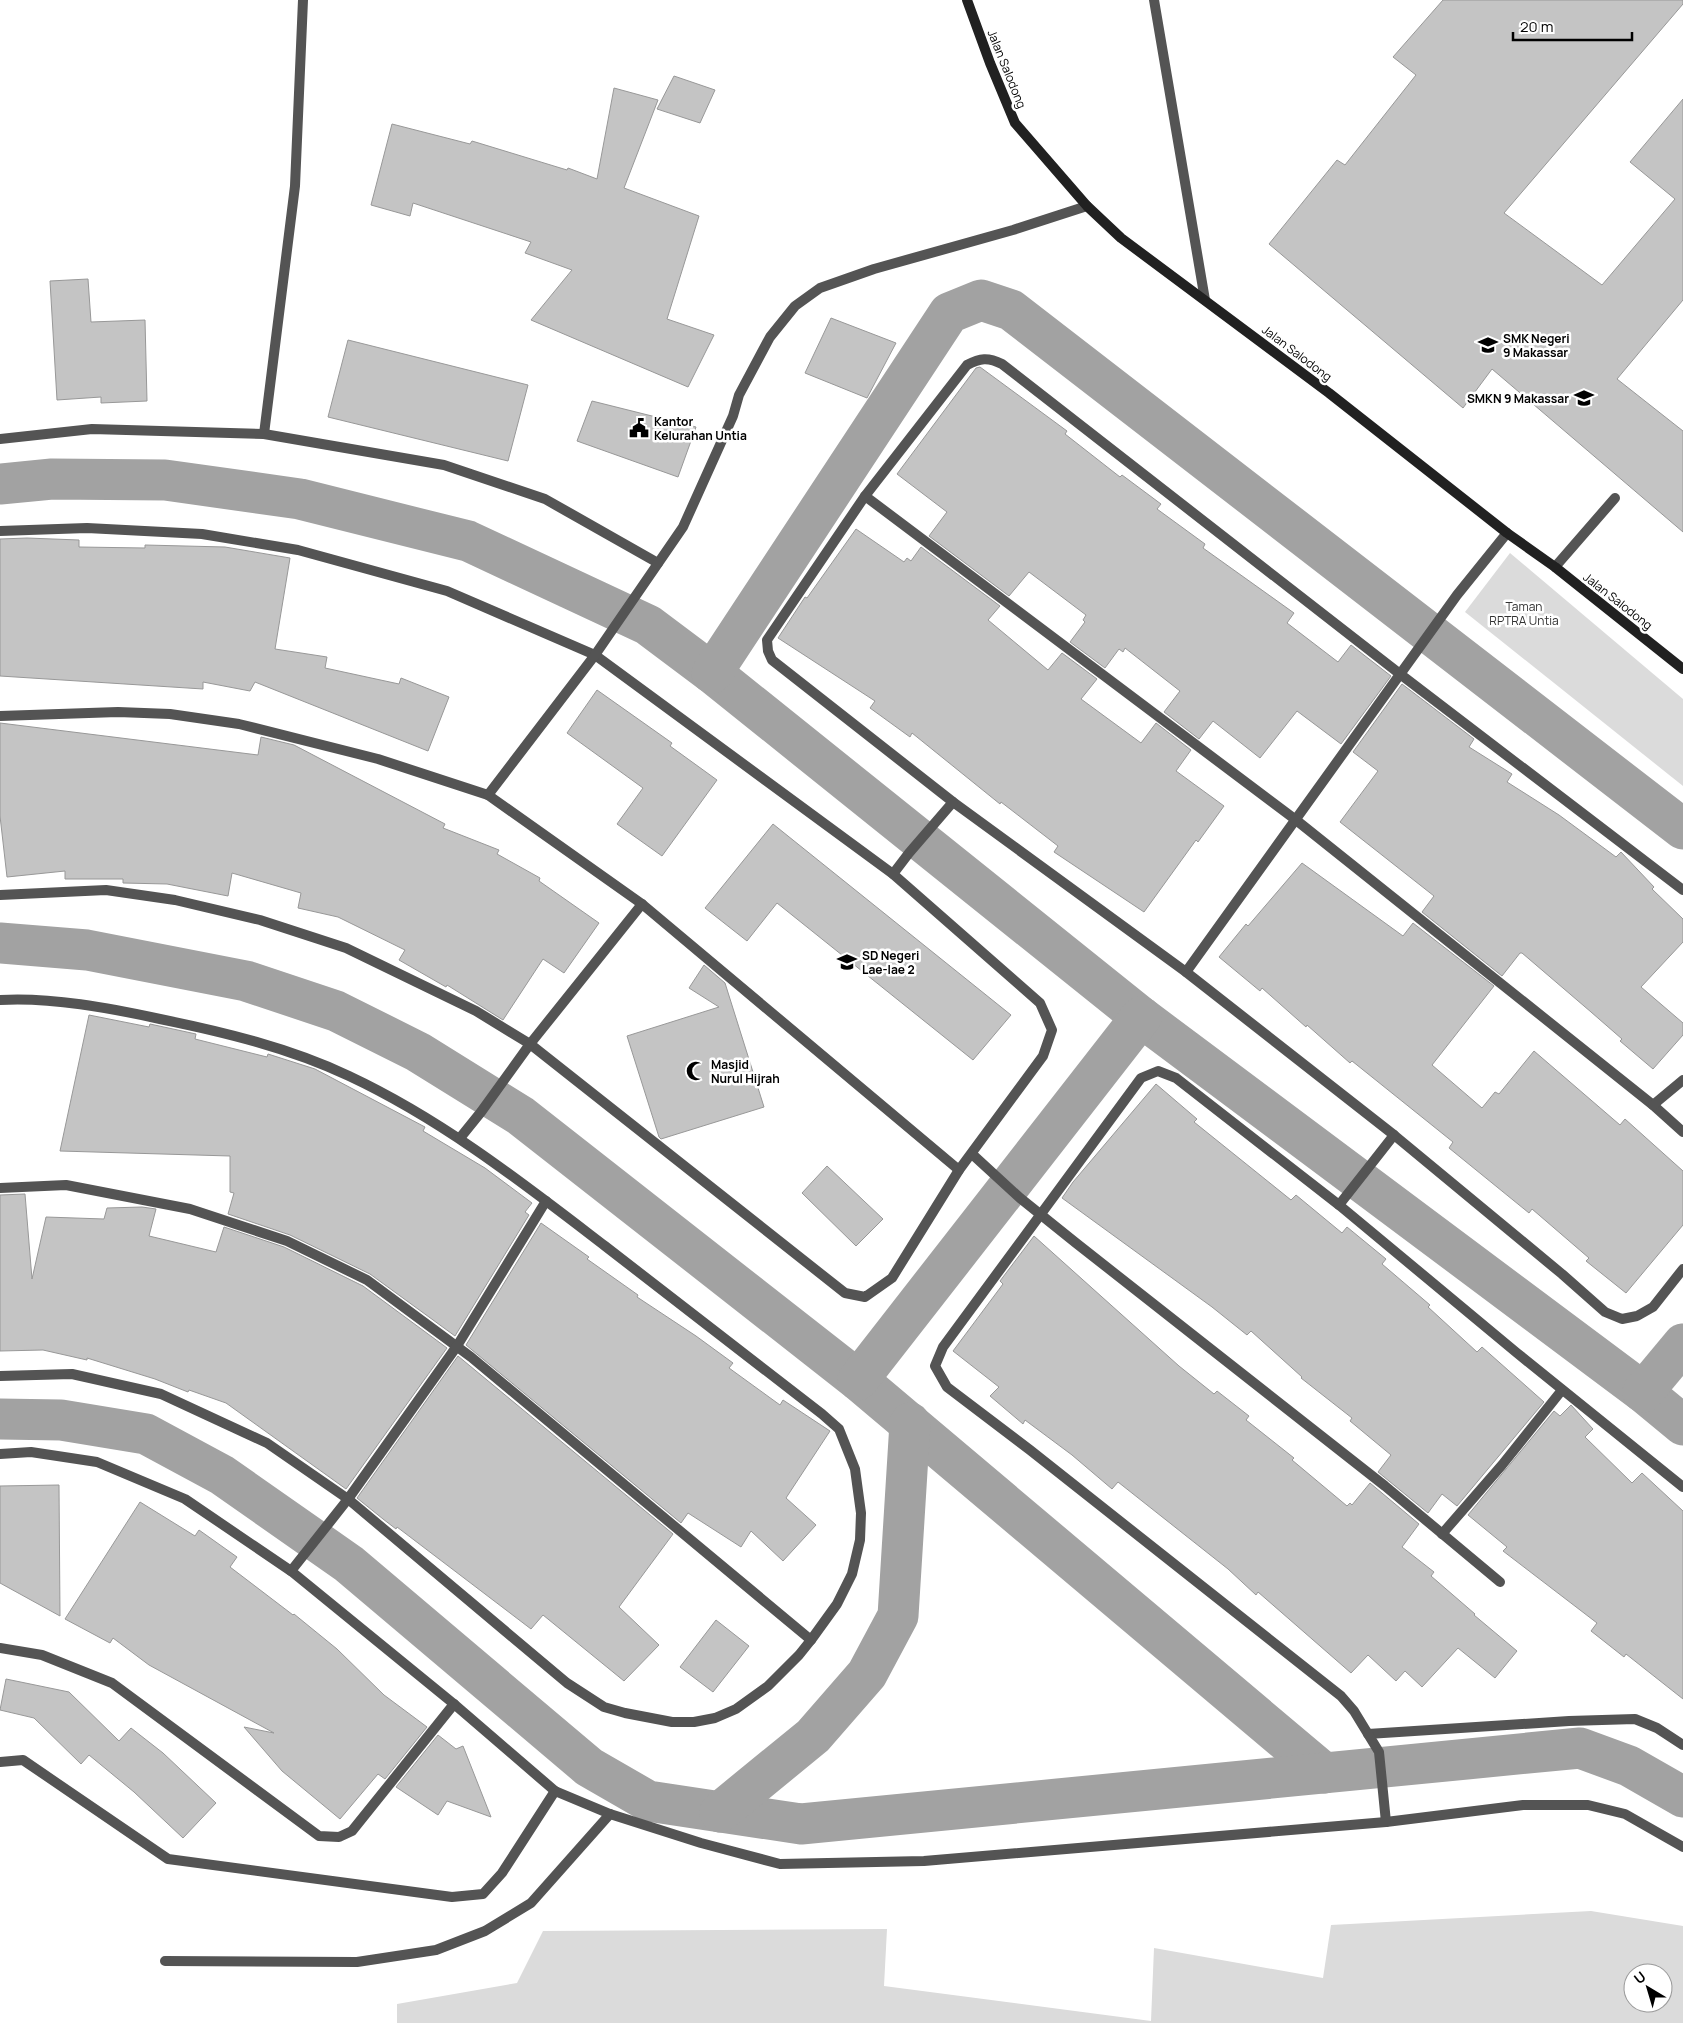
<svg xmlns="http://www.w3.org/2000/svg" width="1683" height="2023" font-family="Manrope,sans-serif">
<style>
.green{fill:#dbdbdb;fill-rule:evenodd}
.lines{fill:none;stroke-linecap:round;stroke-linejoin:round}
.canal{stroke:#a2a2a2;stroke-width:41}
.building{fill:#c4c4c4;stroke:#989898}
.lane{stroke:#545454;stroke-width:10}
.street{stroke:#545454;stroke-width:10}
.secondary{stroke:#212121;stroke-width:10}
.labels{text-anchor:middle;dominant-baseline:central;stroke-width:5;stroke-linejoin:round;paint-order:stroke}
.street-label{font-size:12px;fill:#000;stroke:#fff}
.poi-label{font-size:12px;font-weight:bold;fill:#000;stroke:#fff;text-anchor:start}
.park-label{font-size:12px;fill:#323232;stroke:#fff}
</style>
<rect width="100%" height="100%" fill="#fff"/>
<g class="green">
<path d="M1510 553 1683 699V786L1465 612Z"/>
<path d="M1591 1911 1683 1926V2023H397V2004L517 1983 543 1931 887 1929 884 1986 1151 2021 1154 1948 1323 1978 1331 1925ZM1633 1973H1663V2003H1633Z"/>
</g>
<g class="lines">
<g class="canal">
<path d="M0 484 52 479 165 480 300 499 468 541 648 625 712 673 1141 1017 1643 1392 1683 1425"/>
<path d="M712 673 949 313 981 300 1011 310 1683 829"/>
<path d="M0 943 87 950 246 981 336 1011 418 1052 521 1116 858 1380 1324 1773"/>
<path d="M858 1380 1141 1017"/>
<path d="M1643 1392 1683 1344"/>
<path d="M0 1419 61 1420 146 1434 222 1475 349 1564 589 1767 648 1801 801 1824 1580 1748 1629 1766 1683 1797"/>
<path d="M720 1812 813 1736 867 1674 898 1616 910 1423"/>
</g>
</g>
<g class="building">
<path d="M1443 0H1683V4L1504 213 1602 285 1675 199 1630 162 1683 99V300L1617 379 1683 431V532L1492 369 1463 408 1269 244 1337 160 1345 165 1416 75 1393 57Z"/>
<path d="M674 76 715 90 700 123 657 109Z"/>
<path d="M614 88 658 100 624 188 699 216 667 319 714 335 688 387 531 320 572 270 525 253 531 242 413 203 410 216 371 205 392 124 470 144 472 141 567 170 568 168 597 179Z"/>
<path d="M88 279 91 322 145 320 147 401 101 403V397L57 400 50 281Z"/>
<path d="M831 318 896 343 867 398 805 373Z"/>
<path d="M348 340 528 385 508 461 328 417Z"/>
<path d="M980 367 1067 431 1065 434 1120 477 1122 475 1161 504 1157 509 1205 544 1203 548 1294 613 1287 623 1338 662 1351 645 1391 676 1341 744 1297 711 1260 758 1213 721 1199 739 1164 712 1180 691 1125 648 1123 652 1119 649 1105 668 1070 642 1085 622 1083 620 1086 615 1029 572 1009 596 929 536 947 512 897 474 976 368Z"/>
<path d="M592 401 696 427 678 477 577 441Z"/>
<path d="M856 529 904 562 907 558 911 561 921 547 1000 606 988 620 1048 670 1062 653 1097 679 1081 699 1141 743 1156 723 1191 750 1176 771 1224 806 1198 842 1196 840 1144 912 1054 852 1058 846 1001 802 1000 804 912 733 910 737 870 708 875 701 778 638 805 597 807 598Z"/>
<path d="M27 538 79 540V547L145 548V545L225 547 290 558 275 649 327 657 325 668 399 684 401 678 449 697 428 751 255 682 250 691 203 682V689L0 676V539Z"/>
<path d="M1402 684 1474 739 1469 747 1512 774 1507 782 1559 815 1616 857 1621 852 1654 887 1652 889 1683 919V942L1641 987 1683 1023V1035L1653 1069 1620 1041 1622 1039 1591 1012 1522 953H1520L1502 976 1422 912 1434 896 1340 822 1378 771 1353 752Z"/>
<path d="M597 690 672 743 670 746 717 780 662 856 617 824 643 788 567 733Z"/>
<path d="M0 723 258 755 261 737 294 745 445 824 443 828 499 850 497 854 540 878 539 881 599 923 564 973 543 959 503 1020 447 985 446 987 399 960 405 950 338 917 298 908 301 893 232 873 228 896 167 884 123 883V879H65V871L7 877 0 816Z"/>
<path d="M773 824 1011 1015 973 1060 777 903 747 941 705 908Z"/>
<path d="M1302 863 1403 936 1413 923 1494 986 1432 1065 1482 1108 1495 1092 1499 1094 1534 1051 1620 1125 1625 1119 1683 1171V1225L1626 1293 1586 1261 1589 1258 1532 1209 1529 1213 1449 1148 1453 1142 1352 1061 1350 1063 1307 1025 1306 1027 1262 988 1260 991 1219 957 1246 924 1248 926Z"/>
<path d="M704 965 725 983 764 1107 661 1139 659 1137 627 1036 719 1007 689 988Z"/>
<path d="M89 1015 149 1027 150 1024 196 1034 195 1039 267 1057 268 1054 315 1069 425 1127 423 1131 485 1168 532 1203 525 1212 529 1215 455 1336 370 1274 290 1235 228 1214 234 1193 230 1192V1156L60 1151Z"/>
<path d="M1156 1084 1197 1119 1194 1122 1291 1200 1296 1195 1342 1233 1347 1227 1386 1259 1382 1264 1430 1305 1428 1307 1477 1352 1482 1347 1544 1402 1457 1506 1442 1494 1428 1513 1378 1472 1391 1455 1350 1421 1352 1418 1301 1378 1302 1377 1251 1331 1247 1335 1212 1307 1062 1198 1073 1182Z"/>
<path d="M827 1166 883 1219 856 1246 802 1193Z"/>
<path d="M25 1194 32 1279 46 1217 104 1219 107 1208 142 1207 156 1209 149 1236 216 1252 224 1227 284 1247 363 1286 447 1348 346 1489 226 1403 189 1390 188 1392 155 1379 87 1358V1360L43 1350 0 1351V1195Z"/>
<path d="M541 1223 589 1257 587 1259 638 1295 637 1297 696 1336 733 1363 729 1368 780 1405 783 1400 830 1431 786 1498 816 1525 783 1561 751 1531 741 1547 688 1513 681 1523 466 1345Z"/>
<path d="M1034 1236 1179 1366 1214 1394 1217 1391 1249 1416 1246 1420 1294 1458 1292 1460 1347 1506 1350 1503 1352 1505 1370 1483 1419 1524 1402 1547 1434 1572 1431 1576 1475 1614 1474 1615 1517 1651 1495 1678 1458 1648 1422 1687 1405 1671 1396 1681 1368 1655 1351 1673 1258 1592 1256 1595 1228 1569 1118 1482 1112 1489 1072 1455 1025 1420 1023 1424 990 1396 999 1387 953 1351 1003 1284 1000 1281Z"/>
<path d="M458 1356 673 1534 619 1607 659 1645 624 1681 543 1615 531 1629 397 1527 396 1529 383 1519 357 1498Z"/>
<path d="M1571 1405 1593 1429 1585 1437 1632 1483 1642 1473 1683 1511V1699L1626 1654 1624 1657 1591 1631 1597 1623 1503 1551 1507 1547 1468 1515 1554 1411 1560 1416Z"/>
<path d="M59 1485 60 1616 0 1583V1486Z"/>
<path d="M140 1502 195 1536 199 1530 237 1557 230 1567 293 1615 294 1614 337 1649 384 1695 427 1727 385 1779 378 1774 340 1819 282 1771 244 1727 274 1733 149 1665 113 1638 110 1643 65 1619Z"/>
<path d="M716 1620 749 1646 713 1692 680 1667Z"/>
<path d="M6 1679 69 1692 119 1741 131 1728 163 1753 216 1803 183 1838 134 1792 89 1755 81 1764 34 1718 0 1710Z"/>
<path d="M438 1735 456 1749 463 1746 491 1817 447 1801 438 1815 396 1787Z"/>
</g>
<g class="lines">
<g class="lane">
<path d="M1154 0 1205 300"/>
<path d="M1555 567 1615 498"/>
<path d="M0 1762 23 1760 168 1859 452 1897 483 1894 502 1873 555 1791"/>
<path d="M165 1961 357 1962 436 1950 485 1931 531 1903 610 1814"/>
</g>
<g class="street">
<path d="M264 434 295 186 303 0"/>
<path d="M0 439 92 429 264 434 444 465 545 499 658 563"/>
<path d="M865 496 1296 820 1653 1105 1683 1132"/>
<path d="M0 531 87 528 202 534 298 550 447 591 595 655 893 874 1040 1003 1052 1030 1043 1056 959 1170 892 1278 865 1297 845 1293 530 1044 476 1011 346 948 260 920 175 900 106 890 0 895"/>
<path d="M1507 533 1457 595 1186 972 953 802 772 660 768 651 767 640 865 496 967 365C980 358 988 357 1002 364L1400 674 1683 890"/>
<path d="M0 716 118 712 170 714 239 724 378 759 488 795 642 904 959 1170"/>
<path d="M488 795 595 655 683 527 733 416 739 395 770 337 795 306 820 288 874 269 1013 230 1087 206"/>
<path d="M893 874 909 853 953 802"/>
<path d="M1186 972 1394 1135 1562 1274 1605 1312 1622 1319 1637 1316 1653 1307 1683 1269"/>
<path d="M0 1000C51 997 110 1008 160 1019 224 1032 290 1048 349 1076 443 1120 524 1184 605 1246 677 1302 750 1358 822 1414L839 1429 855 1469 861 1513 860 1540 852 1574 837 1604 811 1640 799 1655 768 1686 736 1709 715 1718 694 1722H672L625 1713 604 1707 567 1683 348 1499 267 1443 161 1394 72 1374 0 1376"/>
<path d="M1653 1105 1683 1080"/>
<path d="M460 1138 481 1112 530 1044 642 904"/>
<path d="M972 1154 1020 1198 1076 1243 1385 1486 1500 1582"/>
<path d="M0 1188 66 1185 190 1209 287 1241 367 1280 471 1357 811 1640"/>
<path d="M1339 1205 1394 1135"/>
<path d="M0 1454 31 1452 97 1462 185 1499 291 1571 454 1704 555 1791 610 1814 701 1843 780 1864 924 1861 1386 1822 1523 1805H1588L1625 1814 1683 1847"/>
<path d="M1442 1534 1502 1465 1562 1390"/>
<path d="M291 1571 348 1499 457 1346 546 1201"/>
<path d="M0 1648 42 1655 112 1683 319 1836 339 1837 352 1831 454 1704"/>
<path d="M1368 1734 1569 1721 1635 1719 1657 1728 1683 1745"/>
<path d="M1386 1822 1379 1752 1354 1711 1341 1696 1030 1450 947 1387 935 1366 943 1347 1141 1078 1158 1071 1176 1078 1339 1205 1517 1353 1683 1487"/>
</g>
<path class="secondary" d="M967 0 990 63 1015 123 1087 206 1121 238 1329 393 1507 533 1555 567 1683 669"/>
</g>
<defs>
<symbol id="school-bare" viewBox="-9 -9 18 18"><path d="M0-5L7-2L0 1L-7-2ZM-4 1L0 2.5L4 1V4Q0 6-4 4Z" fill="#000" stroke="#fff" stroke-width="2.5" paint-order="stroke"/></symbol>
<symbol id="civic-bare" viewBox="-9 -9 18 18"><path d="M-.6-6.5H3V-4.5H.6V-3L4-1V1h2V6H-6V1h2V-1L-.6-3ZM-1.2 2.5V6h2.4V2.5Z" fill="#000" stroke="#fff" stroke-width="2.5" paint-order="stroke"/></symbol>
<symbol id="mosque-bare" viewBox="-9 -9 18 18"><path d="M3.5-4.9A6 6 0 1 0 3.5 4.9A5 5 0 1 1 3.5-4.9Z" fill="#000" stroke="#fff" stroke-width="2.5" paint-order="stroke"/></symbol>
</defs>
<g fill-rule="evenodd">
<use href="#school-bare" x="1474" y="331" width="28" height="28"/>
<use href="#school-bare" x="1570" y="384" width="28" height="28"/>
<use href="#civic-bare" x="625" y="414" width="28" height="28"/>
<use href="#school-bare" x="833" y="948" width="28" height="28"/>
<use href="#mosque-bare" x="682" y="1057" width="28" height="28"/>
</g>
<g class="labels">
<g class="street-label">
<text transform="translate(1007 69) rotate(68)">Jalan Salodong</text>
<text transform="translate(1297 353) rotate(37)">Jalan Salodong</text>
<text transform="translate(1618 601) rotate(38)">Jalan Salodong</text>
</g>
<g class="poi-label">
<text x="1503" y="338">SMK Negeri<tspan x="1503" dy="14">9 Makassar</tspan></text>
<text x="1569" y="398" text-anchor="end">SMKN 9 Makassar</text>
<text x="654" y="421">Kantor<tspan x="654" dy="14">Kelurahan Untia</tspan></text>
<text x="862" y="955">SD Negeri<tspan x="862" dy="14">Lae-lae 2</tspan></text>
<text x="711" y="1064">Masjid<tspan x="711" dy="14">Nurul Hijrah</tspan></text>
</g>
<g class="park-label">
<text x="1524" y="606">Taman<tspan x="1524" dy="14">RPTRA Untia</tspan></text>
</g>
</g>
<g transform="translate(1648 1988) rotate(322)"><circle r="24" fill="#ffffff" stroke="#999999"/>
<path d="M0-4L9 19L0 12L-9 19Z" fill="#000000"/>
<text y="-8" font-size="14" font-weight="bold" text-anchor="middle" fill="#000000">U</text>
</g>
<path d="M1513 32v8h119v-8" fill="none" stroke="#000000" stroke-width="2.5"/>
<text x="1520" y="32" font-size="15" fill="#000000" stroke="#ffffff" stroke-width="4" paint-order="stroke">20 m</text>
</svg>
